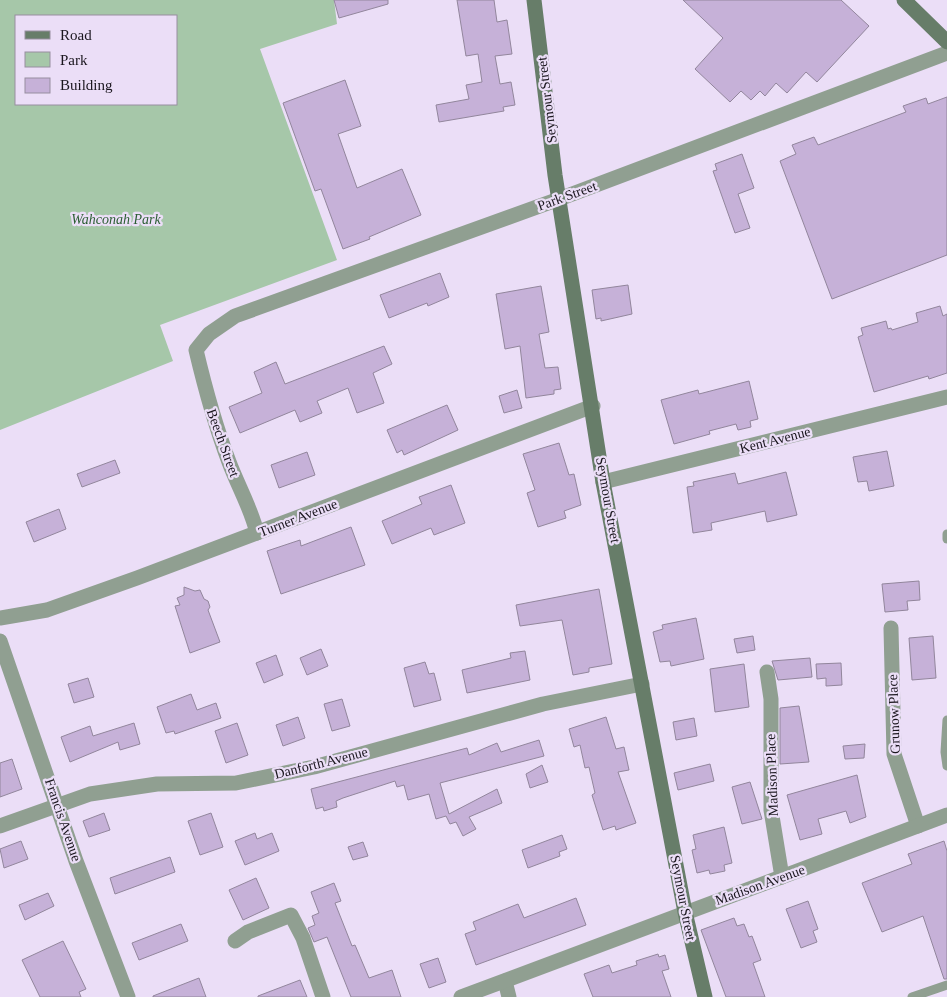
<svg xmlns="http://www.w3.org/2000/svg" width="947" height="997" font-family="Georgia,serif">
<style>
.green{fill:#a6c7a9;fill-rule:evenodd}
.building{fill:#c6b1d8;stroke:#92869c}
.lines{fill:none;stroke-linecap:round;stroke-linejoin:round}
.lane{stroke:#909f91;stroke-width:9}
.street{stroke:#909f91;stroke-width:15}
.secondary{stroke:#677d69;stroke-width:15}
.labels{text-anchor:middle;dominant-baseline:central;stroke-width:4.5;stroke-linejoin:round;paint-order:stroke}
.street-label{font-size:14px;fill:#1a161e;stroke:#ebdef7}
.park-label{font-size:14px;font-style:italic;fill:#2b5e33;stroke:#ebdef7}
</style>
<rect width="100%" height="100%" fill="#ebdef7"/>
<path class="green" d="M0 0H334L337 24 260 49 337 260 160 325 173 361 0 430ZM176 16V104H16V16Z"/>
<g class="building">
<path d="M334 0H388V4L339 18Z"/>
<path d="M457 0H494L497 22 507 20 512 54 495 56 500 84 511 82 515 105 503 107 504 111 439 122 436 105 469 99 466 85 482 82 478 54 466 56Z"/>
<path d="M683 0H841L869 26 817 82 806 72 787 93 776 83 765 96 760 91 751 100 741 91 730 102 695 69 723 38Z"/>
<path d="M345 80 361 126 338 134 357 188 402 169 421 215 369 237 370 239 343 249 321 189 315 191 283 103Z"/>
<path d="M947 97V255L832 299 780 161 796 154 792 145 814 137 818 145 906 112 903 106 926 98 928 104Z"/>
<path d="M742 154 754 188 738 194 750 228 735 233 713 171 717 170 715 164Z"/>
<path d="M440 273 449 297 428 306 427 303 389 318 380 295Z"/>
<path d="M628 285 632 314 601 321V318L596 319 592 290Z"/>
<path d="M541 286 549 332 539 334 545 368 558 367 561 389 554 390V394L526 398 520 346 505 349 496 294Z"/>
<path d="M940 306 943 316 947 314V373L929 379 928 376 874 392 858 337 863 335 861 328 886 321 888 329 891 328 892 330 918 322 916 313Z"/>
<path d="M384 346 392 364 373 373 384 403 357 413 348 388 317 401 322 413 300 422 295 410 240 433 229 407 262 393 254 372 276 362 285 384Z"/>
<path d="M749 381 758 419 750 421 751 427 738 430 736 424 709 431 710 434 674 444 661 400 698 390 699 394Z"/>
<path d="M517 390 522 408 504 413 499 396Z"/>
<path d="M447 405 458 430 404 455 402 450 397 453 387 430Z"/>
<path d="M559 443 569 475 574 474 581 505 564 511 566 518 538 527 527 493 535 490 523 454Z"/>
<path d="M887 451 894 486 869 491 867 481 858 482 853 457Z"/>
<path d="M307 452 315 475 279 488 271 465Z"/>
<path d="M115 460 120 473 82 487 77 474Z"/>
<path d="M786 472 797 515 767 522 765 511 711 523 712 530 693 533 687 487 694 486 693 482 735 473 738 484Z"/>
<path d="M451 485 465 523 434 535 431 528 392 544 382 521 422 504 419 497Z"/>
<path d="M59 509 66 529 34 542 26 522Z"/>
<path d="M351 527 365 565 281 594 267 551 300 540 301 546Z"/>
<path d="M919 581 920 600 907 601 908 610 885 612 882 584Z"/>
<path d="M184 587 195 591 200 590 204 599 208 601 210 607 208 610 220 642 190 653 175 606 180 605 177 598 184 595Z"/>
<path d="M599 589 612 664 589 668V672L573 675 562 620 520 626 516 605Z"/>
<path d="M696 618 704 659 671 666 670 661 660 662 653 632 663 629 662 625Z"/>
<path d="M753 636 755 650 737 653 734 639Z"/>
<path d="M933 636 936 678 912 680 909 638Z"/>
<path d="M321 649 328 666 307 675 300 658Z"/>
<path d="M525 651 530 680 467 693 462 670 511 658 510 653Z"/>
<path d="M276 655 283 675 264 683 256 663Z"/>
<path d="M810 658 812 677 778 680 772 661Z"/>
<path d="M425 662 429 674 434 673 441 700 414 707 404 668Z"/>
<path d="M841 663 842 685 826 686V678L817 679 816 664Z"/>
<path d="M744 664 749 707 715 712 710 669Z"/>
<path d="M88 678 94 697 74 703 68 684Z"/>
<path d="M191 694 197 710 216 703 221 718 175 734 174 731 166 733 157 707Z"/>
<path d="M342 699 350 726 332 731 324 704Z"/>
<path d="M799 706 809 762 780 764V708Z"/>
<path d="M298 717 305 738 283 746 276 725Z"/>
<path d="M606 717 616 749 624 747 629 770 618 772 636 823 616 830 615 826 603 830 592 795 595 793 589 767 585 768 580 745 574 747 569 729Z"/>
<path d="M694 718 697 736 676 740 673 722Z"/>
<path d="M134 723 140 744 120 750 118 742 70 762 61 737 90 726 93 736Z"/>
<path d="M237 723 248 755 226 763 215 731Z"/>
<path d="M539 740 544 756 440 783 449 814 497 789 502 803 469 817 476 829 463 836 456 822 450 824 446 816 436 819 429 794 408 800 404 785 397 787 395 781 343 798 336 801 337 807 324 811 323 807 316 809 311 789 467 748 469 755 497 743 501 752Z"/>
<path d="M865 744 864 758 845 759 843 746Z"/>
<path d="M12 759 22 789 0 797V763Z"/>
<path d="M710 764 714 781 678 790 674 773Z"/>
<path d="M542 765 548 782 530 788 526 774Z"/>
<path d="M857 775 866 817 850 823 846 811 818 819 822 834 800 840 787 795Z"/>
<path d="M750 782 762 819 742 824 732 787Z"/>
<path d="M104 813 110 830 89 837 83 821Z"/>
<path d="M211 813 223 847 200 855 188 821Z"/>
<path d="M724 827 732 863 724 865 725 871 710 874 709 870 697 873 692 850 696 849 693 835Z"/>
<path d="M255 833 257 839 272 833 279 851 245 865 235 841Z"/>
<path d="M562 835 567 849 559 852 560 856 528 868 522 850Z"/>
<path d="M21 841 28 859 4 868 0 849Z"/>
<path d="M944 841 947 851V979H944L923 916 882 932 862 883 912 864 908 854Z"/>
<path d="M363 842 368 856 353 860 348 847Z"/>
<path d="M170 857 175 872 115 894 110 878Z"/>
<path d="M256 878 269 908 243 920 229 890Z"/>
<path d="M334 883 341 901 335 903 352 946 355 945 369 978 392 970 401 997H351L327 937 314 942 308 928 315 925 312 916 319 913 311 892Z"/>
<path d="M48 893 54 906 25 920 19 905Z"/>
<path d="M576 898 586 925 476 965 465 934 476 930 473 922 518 904 524 918Z"/>
<path d="M808 901 818 929 813 931 817 942 801 948 786 909Z"/>
<path d="M734 918 737 926 744 924 749 937 752 936 761 960 753 963 765 997H726L701 930Z"/>
<path d="M181 924 188 941 139 960 132 943Z"/>
<path d="M63 941 86 989 79 992 81 997H40L22 960Z"/>
<path d="M658 954 659 957 665 955 669 969 662 971 671 997H593L584 974 609 965 612 973 637 965 636 961Z"/>
<path d="M438 958 446 982 429 988 420 964Z"/>
<path d="M199 978 206 997H153V996Z"/>
<path d="M300 980 307 997H258V996Z"/>
</g>
<g class="lines">
<g class="lane">
<path d="M947 534V539"/>
<path d="M947 720 945 752 947 766"/>
<path d="M912 997 947 985"/>
</g>
<g class="street">
<path d="M603 482 947 397"/>
<path d="M257 533C251 508 238 486 229 462 215 425 205 388 196 350L209 334 235 316 559 199 947 53"/>
<path d="M0 618 47 610 137 578 593 406"/>
<path d="M891 628 894 754 918 826"/>
<path d="M0 641 76 861 128 997"/>
<path d="M767 672 771 699V810L782 877"/>
<path d="M0 826 90 794 157 784 236 783 314 767 543 704 642 684"/>
<path d="M235 941 248 932 291 915 303 938 323 997"/>
<path d="M505 981 509 997"/>
<path d="M461 997 947 815"/>
</g>
<g class="secondary">
<path d="M534 0 555 175 603 482 685 912 705 997"/>
<path d="M904 0 947 42"/>
</g>
</g>
<g class="labels">
<g class="street-label">
<text transform="translate(547 100) rotate(-97)">Seymour Street</text>
<text transform="translate(567 196) rotate(-20)">Park Street</text>
<text transform="translate(775 440) rotate(-14)">Kent Avenue</text>
<text transform="translate(223 443) rotate(70)">Beech Street</text>
<text transform="translate(608 500) rotate(80)">Seymour Street</text>
<text transform="translate(298 518) rotate(-21)">Turner Avenue</text>
<text transform="translate(894 714) rotate(-92)">Grunow Place</text>
<text transform="translate(321 763) rotate(-14)">Danforth Avenue</text>
<text transform="translate(772 775) rotate(-92)">Madison Place</text>
<text transform="translate(63 820) rotate(71)">Francis Avenue</text>
<text transform="translate(760 885) rotate(-20)">Madison Avenue</text>
<text transform="translate(683 898) rotate(79)">Seymour Street</text>
</g>
<g class="park-label">
<text x="116" y="219">Wahconah Park</text>
</g>
</g>
<rect x="15" y="15" width="162" height="90" fill="#ebdef7" stroke="#978ea0"/>
<rect x="25" y="31" width="25" height="8" fill="#677d69" stroke="#978ea0"/>
<text x="60" y="40" font-size="15" fill="#1a161e">Road</text>
<rect x="25" y="52" width="25" height="15" fill="#a6c7a9" stroke="#978ea0"/>
<text x="60" y="65" font-size="15" fill="#1a161e">Park</text>
<rect x="25" y="78" width="25" height="15" fill="#c6b1d8" stroke="#978ea0"/>
<text x="60" y="90" font-size="15" fill="#1a161e">Building</text>
</svg>
